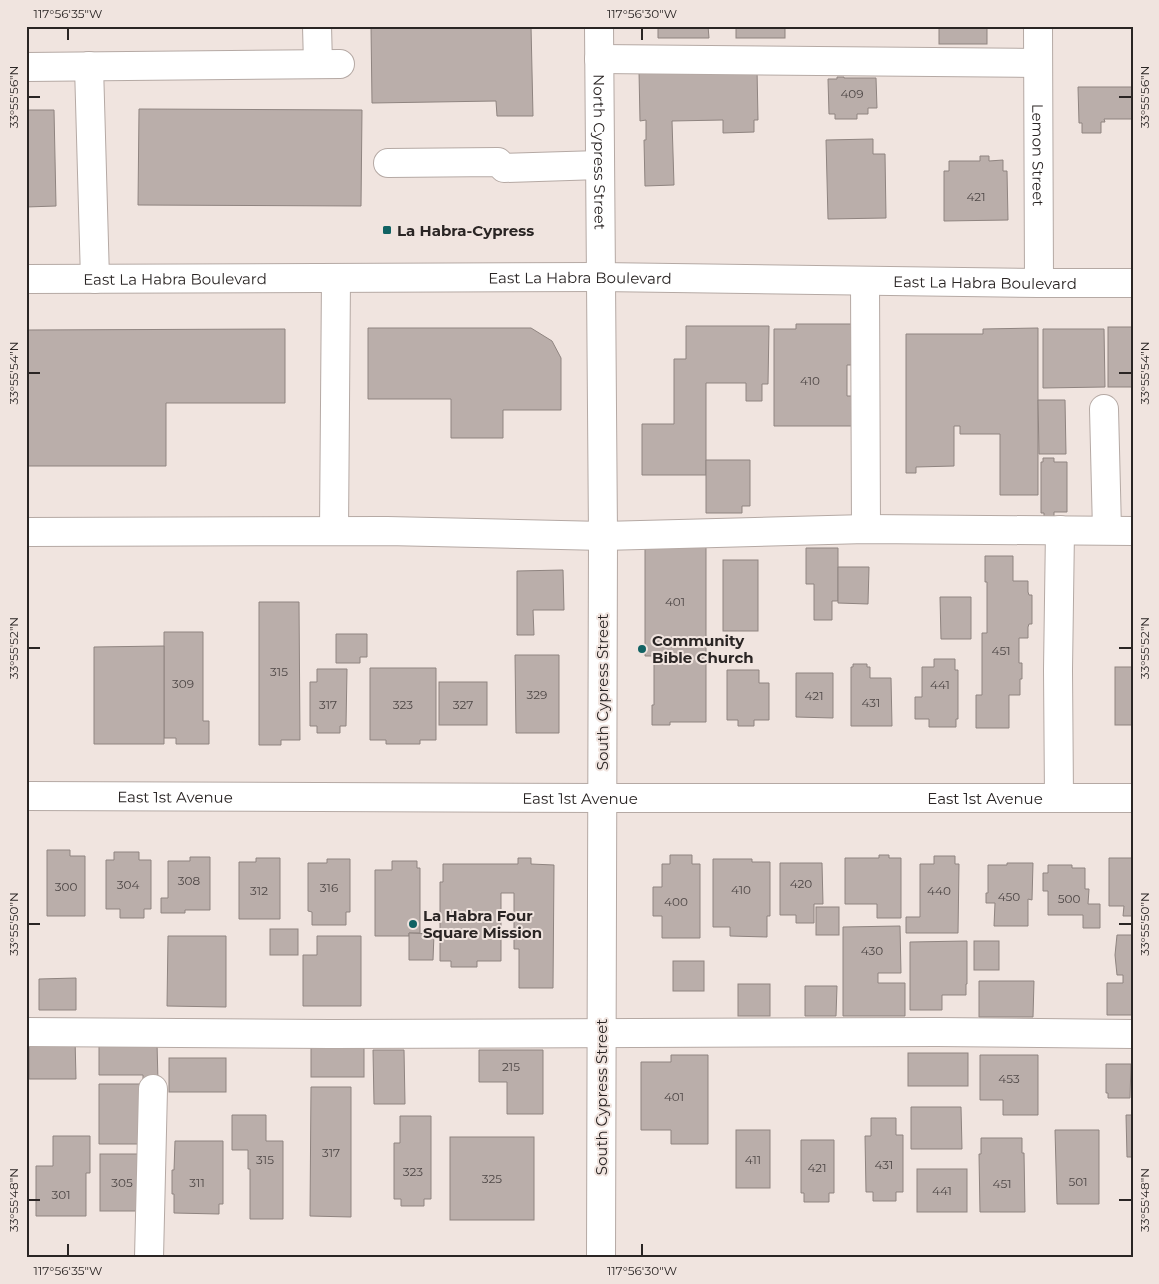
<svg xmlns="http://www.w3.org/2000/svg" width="1159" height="1284" font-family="Montserrat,sans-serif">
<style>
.building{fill:#baaeaa;stroke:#8f8480}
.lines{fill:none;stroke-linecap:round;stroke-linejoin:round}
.minor-casing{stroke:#b5a9a4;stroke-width:30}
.major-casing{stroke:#b5a9a4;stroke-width:30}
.minor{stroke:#fff;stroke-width:28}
.major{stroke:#fff;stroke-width:28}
.ticks{fill:none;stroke:#2a2524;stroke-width:2}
.poi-dot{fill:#116263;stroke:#f0e4df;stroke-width:2}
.labels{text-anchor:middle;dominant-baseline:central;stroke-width:4;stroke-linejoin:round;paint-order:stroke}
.number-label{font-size:12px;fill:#4e4746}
.street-label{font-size:15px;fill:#2a2524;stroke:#f0e4df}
.poi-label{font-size:15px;font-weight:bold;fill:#2a2524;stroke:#f0e4df;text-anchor:start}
.neatline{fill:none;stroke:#2a2524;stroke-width:2}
.ticks-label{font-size:12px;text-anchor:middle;fill:#2a2524}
</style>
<rect width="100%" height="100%" fill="#f0e4df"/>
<g class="building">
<path d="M371 26H531L533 116H497L496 101 372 103Z"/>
<path d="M658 26H708L709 38H658Z"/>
<rect x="736" y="26" width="49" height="12"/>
<rect x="939" y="26" width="48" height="18"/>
<path d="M757 69 758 120H754V132L723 133V120L672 121 674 185 645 186 644 140H646V120L640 121 639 71Z"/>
<path d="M837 77H844V78H876L877 108H868V114H857V119H835V114H829L828 79H837Z"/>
<path d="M1078 87H1133V119H1104L1105 122H1101V133H1082V123H1079Z"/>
<path d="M139 109 362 110 361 206 138 205Z"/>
<path d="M26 110H54L56 206 26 207Z"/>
<path d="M873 139V154H885L886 218 828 219 826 140Z"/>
<path d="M980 156H989V161L1003 160V171H1007L1008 220 944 221V171H949V161H980Z"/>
<path d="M796 324H852V365H847V396H852V426H774V329H796Z"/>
<path d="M686 326H769L768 384H762V401H746V383H706V475H642V424H674V359H686Z"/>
<rect x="1108" y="327" width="25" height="60"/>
<path d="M368 328H531L552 341 561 358V410H503V438H451V399H368Z"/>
<path d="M1038 328V495H1000V434H960V426H954V466L916 467V473H906V334H983V329Z"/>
<path d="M285 329V403H166V466H26V330Z"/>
<path d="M1043 329H1104L1105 387 1043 388Z"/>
<path d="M1038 400H1065L1066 454H1039Z"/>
<path d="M1043 458H1054V462H1067V512H1054V517H1044V513H1041V462H1043Z"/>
<path d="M706 460H750V506H742V513H706Z"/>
<path d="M645 546H706V722H670V725H652V705H654V656H645Z"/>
<path d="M806 548H838V601H832V620H814V584H806Z"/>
<path d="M985 556H1013V581H1028V592L1029 595H1032V624H1029L1028 627V638H1019V663H1022V679H1020V695H1009V728H976V695H982V633H987V582H985Z"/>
<rect x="723" y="560" width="35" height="71"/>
<path d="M838 567H869L868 604 838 603Z"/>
<path d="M563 570 564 610H533L534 635H517V571Z"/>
<path d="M940 597H971V639H941Z"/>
<path d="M259 602H299L300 740H281V745H259Z"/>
<path d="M164 632H203V721H209V744H176V738H164Z"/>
<path d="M336 634H367V657H360V663H336Z"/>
<path d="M164 646V744H94V647Z"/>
<path d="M515 655H559V733H516Z"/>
<path d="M934 659H955V670H958V719H956V727H929V719H915V697H922V667H934Z"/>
<path d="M853 664H867V667H870V678H891L892 726H851V667H853Z"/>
<rect x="1115" y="667" width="18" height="58"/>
<path d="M370 668H436V740H420V744H386V740H370Z"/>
<path d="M317 669H347L346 726H340V733H317V726H310V682H317Z"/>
<path d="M727 670H759V683H769V720H754V726H738V720H727Z"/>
<path d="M796 673H833V718L796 717Z"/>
<rect x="439" y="682" width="48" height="43"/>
<path d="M47 850H70V856H85V916H47Z"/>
<path d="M114 852H139V860H151V909H144V918H120V909H106V860H114Z"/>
<path d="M670 855H692V864H700V938H662V916H653V887H662V864H670Z"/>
<path d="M879 855H889V858H901V918H877V904H845V858H879Z"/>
<path d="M934 856H955V864H959L958 933H906V917H920V864H934Z"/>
<path d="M190 857H210V910H185V913H161V898H168V861H190Z"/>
<path d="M256 858H280V919H239V862H256Z"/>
<path d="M518 858H531V864L554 865 553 988H519V949H514V893H501V961H477V967H451V961H440V882H443V864H518Z"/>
<path d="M1109 858H1133V916H1123L1124 906H1109Z"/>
<path d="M327 859H350V912H346V925H312V912L308 911V863H327Z"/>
<path d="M713 859H752V862H770V916H767V937L730 936V927H713Z"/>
<path d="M392 861H417V868H420V933H409V936H375V870H392Z"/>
<path d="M780 863H822L823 904H814V923H796V915H780Z"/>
<path d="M1007 863H1033L1032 900 1028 899V926H994L995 903H986V893H988V865H1007Z"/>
<path d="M1048 865H1072V868H1085V889H1089L1088 904H1100V928H1083V915H1048V891H1043V873H1048Z"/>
<rect x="816" y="907" width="23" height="28"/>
<path d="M900 926 901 973H878V983H905V1016H843V927Z"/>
<rect x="270" y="929" width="28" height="26"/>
<path d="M409 933 434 934 433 960H409Z"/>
<path d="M1117 935H1133V1015H1107V983H1123V975H1117L1115 955Z"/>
<path d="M168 936H226V1007L167 1006Z"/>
<path d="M317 936H361V1006H303V955H317Z"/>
<path d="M967 941V984H966V995H942V1010H910V942Z"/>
<rect x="974" y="941" width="25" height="29"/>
<rect x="673" y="961" width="31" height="30"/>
<path d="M76 978V1010H39V979Z"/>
<path d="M979 981H1034L1033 1017H979Z"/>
<rect x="738" y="984" width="32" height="32"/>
<path d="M805 986H837L836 1016H805Z"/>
<path d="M75 1038 76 1079H29V1043Z"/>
<path d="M157 1043 158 1082H143V1075H99V1044Z"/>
<rect x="311" y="1046" width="53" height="31"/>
<path d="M373 1050H404L405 1104H374Z"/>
<path d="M479 1050H543V1114H507V1082H479Z"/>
<rect x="908" y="1053" width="60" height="33"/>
<path d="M671 1055H708V1144H671V1130H641V1062H671Z"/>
<path d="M980 1055H1038V1115H1003V1100H980Z"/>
<rect x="169" y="1058" width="57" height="34"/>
<path d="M1106 1064H1131L1130 1098H1108V1093H1106Z"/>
<path d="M99 1084H140V1099L144 1144H99Z"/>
<path d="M311 1087H351V1217L310 1216Z"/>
<path d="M911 1107H961L962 1149H911Z"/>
<path d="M232 1115H266V1141H283V1219H250V1169H248V1150H232Z"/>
<path d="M1126 1115H1133V1157H1127Z"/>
<path d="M400 1116H431V1199H424V1206H401V1199H394V1143H400Z"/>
<path d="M871 1118H896V1135H903V1192H896V1201H873V1192H866L865 1136H871Z"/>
<rect x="736" y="1130" width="34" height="58"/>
<path d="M1055 1130H1099V1204H1057Z"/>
<path d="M53 1136H90V1173H86V1216H36V1166H53Z"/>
<rect x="450" y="1137" width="84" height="83"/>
<path d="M981 1138H1022V1153H1024L1025 1212H980L979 1154H981Z"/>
<path d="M801 1140H834V1193H829V1202H804V1193H801Z"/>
<path d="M175 1141H223V1204H219V1214L174 1213V1194H172V1170H174Z"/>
<rect x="100" y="1154" width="42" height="57"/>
<rect x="917" y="1169" width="50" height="43"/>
</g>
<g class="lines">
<defs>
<g id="minor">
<path d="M317 26 318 64"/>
<path id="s1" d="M599 26 603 536 601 1258"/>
<path id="s2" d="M1038 26 1039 283"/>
<path d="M599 59 1038 63"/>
<path d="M89 66 95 279"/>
<path d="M26 67 340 64"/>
<path d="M388 163 498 162 504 168 600 165"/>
<path d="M865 281 866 529"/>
<path d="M1104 409 1107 530"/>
<path d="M334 531 336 278"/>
<path d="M26 532 387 531 603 536 866 529 1133 531"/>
<path id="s3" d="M26 796 601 798H1133"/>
<path d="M1059 798 1058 670 1060 530"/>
<path d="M26 1032 330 1034 937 1032 1133 1034"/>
<path d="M149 1258 153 1089"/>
</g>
<g id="major">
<path id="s4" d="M26 279 600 277 1039 283H1133"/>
</g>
</defs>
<use href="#minor" class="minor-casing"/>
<use href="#major" class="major-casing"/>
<use href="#minor" class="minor"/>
<use href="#major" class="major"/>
</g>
<path class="ticks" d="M68 28V40M642 28V40M28 97H40M1119 97H1132M28 373H40M1119 373H1132M28 648H40M1119 648H1132M28 924H40M1119 924H1132M28 1200H40M1119 1200H1132M68 1244V1256M642 1244V1256"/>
<g class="poi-dot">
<rect x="382" y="225" width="10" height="10" rx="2.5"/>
<circle cx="642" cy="649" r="5"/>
<circle cx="413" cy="924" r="5"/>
</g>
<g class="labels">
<g class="number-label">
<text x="852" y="93">409</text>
<text x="976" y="196">421</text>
<text x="810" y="380">410</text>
<text x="675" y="601">401</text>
<text x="1001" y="650">451</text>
<text x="279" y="671">315</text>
<text x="183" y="683">309</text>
<text x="940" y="684">441</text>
<text x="537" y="694">329</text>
<text x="814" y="695">421</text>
<text x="871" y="702">431</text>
<text x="328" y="704">317</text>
<text x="403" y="704">323</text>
<text x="463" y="704">327</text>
<text x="189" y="880">308</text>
<text x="801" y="883">420</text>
<text x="128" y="884">304</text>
<text x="66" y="886">300</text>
<text x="329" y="887">316</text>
<text x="741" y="889">410</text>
<text x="259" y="890">312</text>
<text x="939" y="890">440</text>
<text x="1009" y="896">450</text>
<text x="1069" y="898">500</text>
<text x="676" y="901">400</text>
<text x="872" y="950">430</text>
<text x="511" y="1066">215</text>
<text x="1009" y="1078">453</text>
<text x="674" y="1096">401</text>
<text x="331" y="1152">317</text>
<text x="265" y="1159">315</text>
<text x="753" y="1159">411</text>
<text x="884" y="1164">431</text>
<text x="817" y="1167">421</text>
<text x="413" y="1171">323</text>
<text x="492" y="1178">325</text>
<text x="1078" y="1181">501</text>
<text x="122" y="1182">305</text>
<text x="197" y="1182">311</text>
<text x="1002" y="1183">451</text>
<text x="942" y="1190">441</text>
<text x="61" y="1194">301</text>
</g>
<g class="street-label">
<text stroke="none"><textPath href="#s1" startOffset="126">North Cypress Street</textPath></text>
<text stroke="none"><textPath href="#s2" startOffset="129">Lemon Street</textPath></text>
<text stroke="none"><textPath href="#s4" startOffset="554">East La Habra Boulevard</textPath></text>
<text stroke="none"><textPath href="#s4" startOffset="149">East La Habra Boulevard</textPath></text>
<text stroke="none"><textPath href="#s4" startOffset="959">East La Habra Boulevard</textPath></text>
<text transform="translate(602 692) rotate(-90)">South Cypress Street</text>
<text stroke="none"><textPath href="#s3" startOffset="149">East 1st Avenue</textPath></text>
<text stroke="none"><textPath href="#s3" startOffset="554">East 1st Avenue</textPath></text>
<text stroke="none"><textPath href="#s3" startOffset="959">East 1st Avenue</textPath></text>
<text transform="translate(601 1097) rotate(-90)">South Cypress Street</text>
</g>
<g class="poi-label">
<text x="397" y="230">La Habra-Cypress</text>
<text x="652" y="640">Community<tspan x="652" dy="17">Bible Church</tspan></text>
<text x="423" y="915">La Habra Four<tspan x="423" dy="17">Square Mission</tspan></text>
</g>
</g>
<rect width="1159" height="1284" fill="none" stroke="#f0e4df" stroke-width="55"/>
<rect x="28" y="28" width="1104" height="1228" class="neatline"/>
<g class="ticks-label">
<text x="68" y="18">117°56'35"W</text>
<text x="642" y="18">117°56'30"W</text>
<text transform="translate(14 97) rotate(-90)" y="4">33°55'56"N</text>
<text transform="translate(1145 97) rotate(-90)" y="4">33°55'56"N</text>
<text transform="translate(14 373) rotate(-90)" y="4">33°55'54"N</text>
<text transform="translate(1145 373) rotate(-90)" y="4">33°55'54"N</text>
<text transform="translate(14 648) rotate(-90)" y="4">33°55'52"N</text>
<text transform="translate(1145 648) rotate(-90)" y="4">33°55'52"N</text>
<text transform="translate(14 924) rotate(-90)" y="4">33°55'50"N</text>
<text transform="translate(1145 924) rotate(-90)" y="4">33°55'50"N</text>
<text transform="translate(14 1200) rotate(-90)" y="4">33°55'48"N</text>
<text transform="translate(1145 1200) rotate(-90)" y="4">33°55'48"N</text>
<text x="68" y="1275">117°56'35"W</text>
<text x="642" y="1275">117°56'30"W</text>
</g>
</svg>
